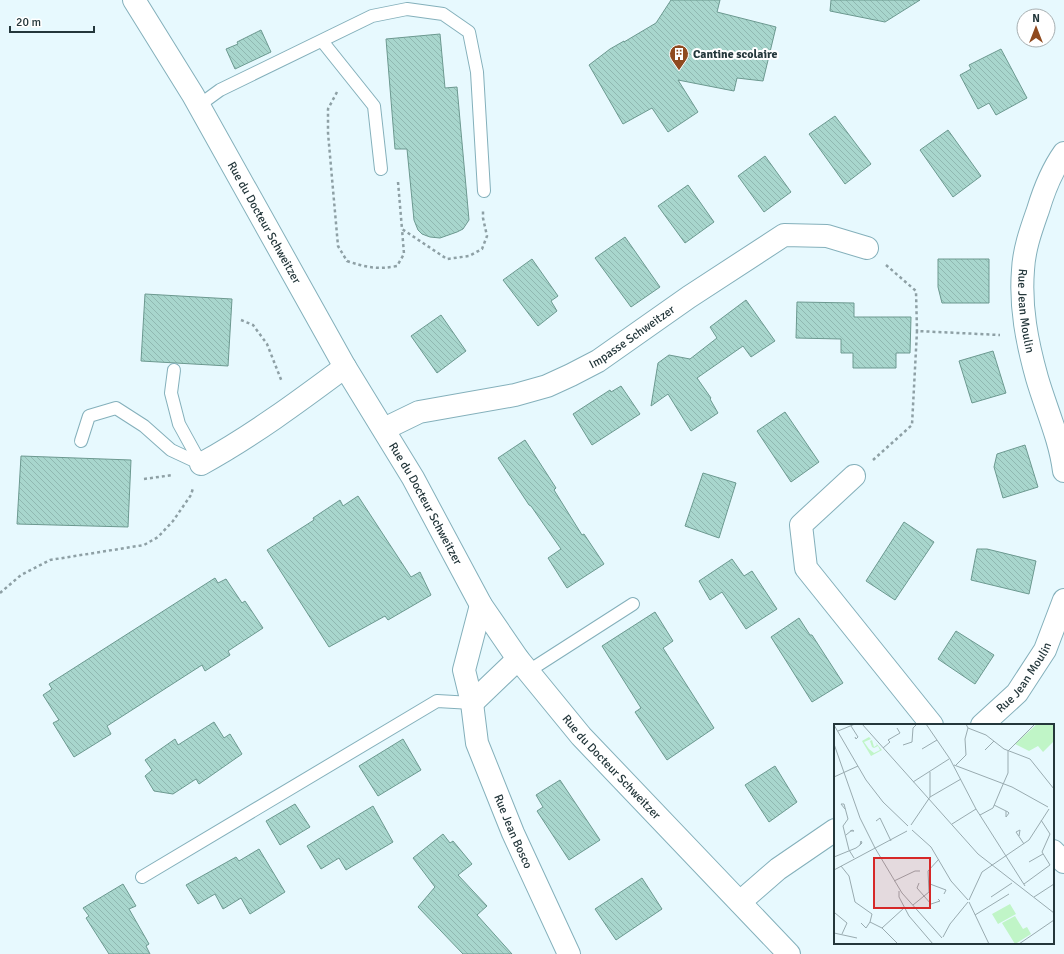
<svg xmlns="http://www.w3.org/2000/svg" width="1064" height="954" font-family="Signika,sans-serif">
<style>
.building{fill:url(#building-back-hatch);stroke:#6c9990}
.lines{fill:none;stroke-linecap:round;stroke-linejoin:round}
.lane-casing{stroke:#84b0bb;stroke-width:14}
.street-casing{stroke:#84b0bb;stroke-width:24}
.path{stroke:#8ea0a5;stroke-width:2.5;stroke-dasharray:3 3;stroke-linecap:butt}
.lane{stroke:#fff;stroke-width:12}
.street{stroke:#fff;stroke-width:22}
.labels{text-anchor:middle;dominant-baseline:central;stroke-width:4;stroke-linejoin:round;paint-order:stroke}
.poi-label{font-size:12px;font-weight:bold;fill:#24373b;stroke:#fff;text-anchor:start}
.street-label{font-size:12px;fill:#24373b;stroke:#fff}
.inset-road{fill:none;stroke:#99abb0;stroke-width:1}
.view{fill:#d62828;fill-opacity:0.15;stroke:#d62828;stroke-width:2}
.inset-edge{fill:none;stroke:#24373b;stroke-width:2}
</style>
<defs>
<pattern id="building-back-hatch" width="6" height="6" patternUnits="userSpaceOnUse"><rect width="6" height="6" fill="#a8d6cd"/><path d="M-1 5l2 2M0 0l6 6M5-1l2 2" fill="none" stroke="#90b8b1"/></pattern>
</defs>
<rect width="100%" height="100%" fill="#e7f9fe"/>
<g class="building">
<path d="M671 0H720L717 12 776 27 763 81 737 78 734 91 678 80 698 112 668 132 652 108 623 124 589 65 610 49 624 41V42L656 23Z"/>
<path d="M831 0H920L885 22 830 11Z"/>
<path d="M261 30 271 52 235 69 226 49 238 44 237 42Z"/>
<path d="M440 34 445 88 457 87 469 220 463 229 457 232 440 238 430 237 422 234 418 230 414 220 407 149H395L386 39Z"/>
<path d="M1001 49 1027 98 996 115 989 103 978 109 960 75 971 69 969 65Z"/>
<path d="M835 116 871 164 845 184 809 134Z"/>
<path d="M948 130 981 176 953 197 920 150Z"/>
<path d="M765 156 791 192 764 212 738 176Z"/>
<path d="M688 185 714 222 685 243 658 206Z"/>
<path d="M625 237 660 287 631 307 595 258Z"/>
<path d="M532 259 558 296 551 301 557 311 538 326 503 280Z"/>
<path d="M938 259H989V303H942L938 287Z"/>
<path d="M145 294 232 299 228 366 141 361Z"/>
<path d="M746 300 775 341 751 357 743 346 697 378 711 398 710 399 718 413 691 431 668 394 651 406 658 363 669 355 690 359 717 338 710 327Z"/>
<path d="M797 302 854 303V317H911L910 353H896V368H853V353H841V339L796 338Z"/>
<path d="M441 315 466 351 437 373 411 336Z"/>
<path d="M993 351 1006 393 972 403 959 361Z"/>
<path d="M621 386 640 414 592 445 573 414 610 390 611 392Z"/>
<path d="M785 412 819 462 791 482 757 431Z"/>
<path d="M525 440 556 488 554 490 582 535 584 534 604 564 567 588 548 558 561 549 531 506 529 505 498 458Z"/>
<path d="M1025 445 1038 487 1003 498 994 467 997 454Z"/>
<path d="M21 456 131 460 128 527 17 524Z"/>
<path d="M703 473 736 483 719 538 685 526Z"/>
<path d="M358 496 411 577 420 572 431 595 388 620 385 616 329 647 267 550 314 520 313 518 340 500 343 506Z"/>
<path d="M904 522 934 542 895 600 866 581Z"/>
<path d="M977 549H987L1036 561 1029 594 971 580Z"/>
<path d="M732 559 744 576 752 571 777 609 746 629 722 592 710 600 699 581Z"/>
<path d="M215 578 218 583 226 579 242 603 245 601 263 628 228 651 230 655 205 671 202 665 107 726 111 734 74 757 53 723 59 720 43 695 52 689 49 684Z"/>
<path d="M655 612 673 641 663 648 714 728 667 760 635 712 641 708 602 646Z"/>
<path d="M799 618 810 635H812L843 683 812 702 771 637Z"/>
<path d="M956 631 994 655 975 684 938 659Z"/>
<path d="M214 722 224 738 230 734 242 754 199 784 196 779 173 794 154 791 145 776 152 770 145 760 175 739 178 745Z"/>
<path d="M403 739 421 770 378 796 359 766Z"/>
<path d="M775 766 797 802 769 822 745 785Z"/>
<path d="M560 780 600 840 569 860 537 811 543 807 536 795Z"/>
<path d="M295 804 310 827 280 845 266 821Z"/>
<path d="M373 806 393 842 346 870 339 858 321 869 307 846Z"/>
<path d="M443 834 450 843 453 841 472 864 458 875 487 906 477 915 512 954H463L418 907 435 887 413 858Z"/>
<path d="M259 849 285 892 250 914 241 898 223 909 215 894 198 904 186 885 236 857 239 861Z"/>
<path d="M642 878 662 909 616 940 595 909Z"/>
<path d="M123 884 136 906 129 909 149 944 146 946 150 954H109L86 918 89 916 83 908Z"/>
</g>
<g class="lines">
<defs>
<g id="lane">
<path d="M322 41 374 106 381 169"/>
<path d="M198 106 220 90 372 16 407 9 443 14 469 32 477 72 484 191"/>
<path d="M174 370 171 393 179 424 201 464"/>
<path d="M81 441 89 416 116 408 144 426 171 450 201 464"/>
<path d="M527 672 633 604"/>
<path d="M142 877 437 701 472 703"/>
</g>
<g id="street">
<path id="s1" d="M134 0 193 95 345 367 413 478 481 605 518 659 581 736 789 954"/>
<path id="s2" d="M1064 153C1052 170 1044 190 1038 210 1031 230 1024 249 1023 270 1020 307 1027 342 1037 378 1046 409 1060 439 1064 471"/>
<path id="s3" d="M384 429 419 412 515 395 547 386 571 375 598 361 689 297 784 235 827 236 867 248"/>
<path d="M201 464C252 436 298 402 345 367"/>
<path d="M854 476 801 525 806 568 932 725"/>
<path id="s4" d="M481 605 464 670 472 703 477 743 513 833 569 954"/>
<path d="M472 703 518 659"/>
<path id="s5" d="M982 725 1017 693 1045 650 1064 600"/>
<path d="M1053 851 1064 862"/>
<path d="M740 902 778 869 835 830"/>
</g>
</defs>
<use href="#lane" class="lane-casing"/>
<use href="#street" class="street-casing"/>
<g class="path">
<path d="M337 92 328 109V133L338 246 347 261C365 267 377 270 397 266L404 254 402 229"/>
<path d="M398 182 402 229 447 259 469 256 482 249 487 236 483 218V210"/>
<path d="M886 265 916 291 917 331"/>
<path d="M241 320 253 325 267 344 282 382"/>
<path d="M873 460 912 425 917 331 1000 335"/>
<path d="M144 479 173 475"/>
<path d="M0 593 21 575 50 560 144 545 158 537 173 521 191 495 193 488"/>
</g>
<use href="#lane" class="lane"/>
<use href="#street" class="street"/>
</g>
<defs>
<symbol id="building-pin" viewBox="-11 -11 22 30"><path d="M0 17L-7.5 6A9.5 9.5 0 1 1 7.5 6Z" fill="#8f4a1f" stroke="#fff"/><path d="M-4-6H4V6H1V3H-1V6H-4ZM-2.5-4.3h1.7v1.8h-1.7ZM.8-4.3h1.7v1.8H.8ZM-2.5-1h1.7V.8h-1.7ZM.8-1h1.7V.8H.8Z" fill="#fff"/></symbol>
</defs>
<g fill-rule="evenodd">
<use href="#building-pin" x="668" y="43" width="22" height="30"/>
</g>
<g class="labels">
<g class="poi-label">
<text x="693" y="54">Cantine scolaire</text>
</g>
<g class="street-label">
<text stroke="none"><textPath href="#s1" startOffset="258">Rue du Docteur Schweitzer</textPath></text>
<text stroke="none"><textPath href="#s2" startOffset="166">Rue Jean Moulin</textPath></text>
<text stroke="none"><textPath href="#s3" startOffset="268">Impasse Schweitzer</textPath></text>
<text stroke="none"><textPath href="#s1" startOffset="582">Rue du Docteur Schweitzer</textPath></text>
<text stroke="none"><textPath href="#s5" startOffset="64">Rue Jean Moulin</textPath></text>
<text stroke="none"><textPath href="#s1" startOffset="906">Rue du Docteur Schweitzer</textPath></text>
<text stroke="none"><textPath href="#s4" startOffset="237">Rue Jean Bosco</textPath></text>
</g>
</g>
<g transform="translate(834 724)">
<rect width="220" height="220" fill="#e7f9fe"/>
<path d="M35 13 37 15 30 18 35 25 40 29 46 26 44 22 40 24 38 23 36 17 38 16 40 23 43 21 41 18 48 26 37 32 28 17ZM176 180 182 190 164 200 158 190ZM181 192 189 205 193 203 197 210 181 220 168 199Z" fill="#c0f5c7"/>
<path d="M203 0H220V17L209 28 204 22 195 27 181 20Z" fill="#c0f5c7"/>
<path class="inset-road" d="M28 0 144 130 220 189M92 0 116 35 142 85 191 162M132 0 134 4 152 11 170 25 196 35 220 65M0 1 32 56 49 78 74 102M17 2 24 13 22 15 21 13M4 7 21 0M0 20 26 94 41 124 68 169 108 214M69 21 78 18 79 4 83 0M49 24 56 18 54 16 66 9 63 4M88 25 103 16M151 26 160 17M120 41 178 63 214 83M122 41 132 31 131 15 134 4M96 48V73M0 53 24 42M79 58 115 35M160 81 174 88 175 89 172 93V87M11 85 7 80H10L14 95 9 102 15 126 20 134M146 91 159 84 167 65 174 49V27L201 0M42 97 46 94 57 117M118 100 142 85M77 101 96 73 127 55M78 106 97 123 117 157 134 176M12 111 18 106 20 107H16M185 112 186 106 182 108 190 120M0 133 22 124 26 121 28 119 27 117 26 121M195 138 209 130M7 142 15 152 21 178 38 190 36 198 48 204 64 220M0 146 73 107M60 157 81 147H86M85 159 83 164 97 180 106 177 104 175M96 160 112 166 110 170M190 160 216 141 208 128 216 110 207 96M65 167V173L75 192 99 220M157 173 178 159M200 173 220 160M135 176 148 148 195 116 215 85M135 178 155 220M79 181 95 168 94 147 105 135M1 189 13 199 8 210M141 191 175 170M27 199 32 204 36 198M48 204 70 184M0 209 23 214M109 213 116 200 134 178M185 220 220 196"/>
<path class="view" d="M40 134H96V184H40Z"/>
<rect width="220" height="220" class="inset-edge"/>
</g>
<g transform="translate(1036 28)"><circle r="19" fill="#ffffff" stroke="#a7afb1"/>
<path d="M0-3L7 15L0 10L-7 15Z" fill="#8f4a1f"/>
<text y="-6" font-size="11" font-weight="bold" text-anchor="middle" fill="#24373b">N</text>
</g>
<path d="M10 26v6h84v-6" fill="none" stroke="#24373b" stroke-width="2"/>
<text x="16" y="26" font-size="12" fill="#24373b" stroke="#ffffff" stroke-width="3" paint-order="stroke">20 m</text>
</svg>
